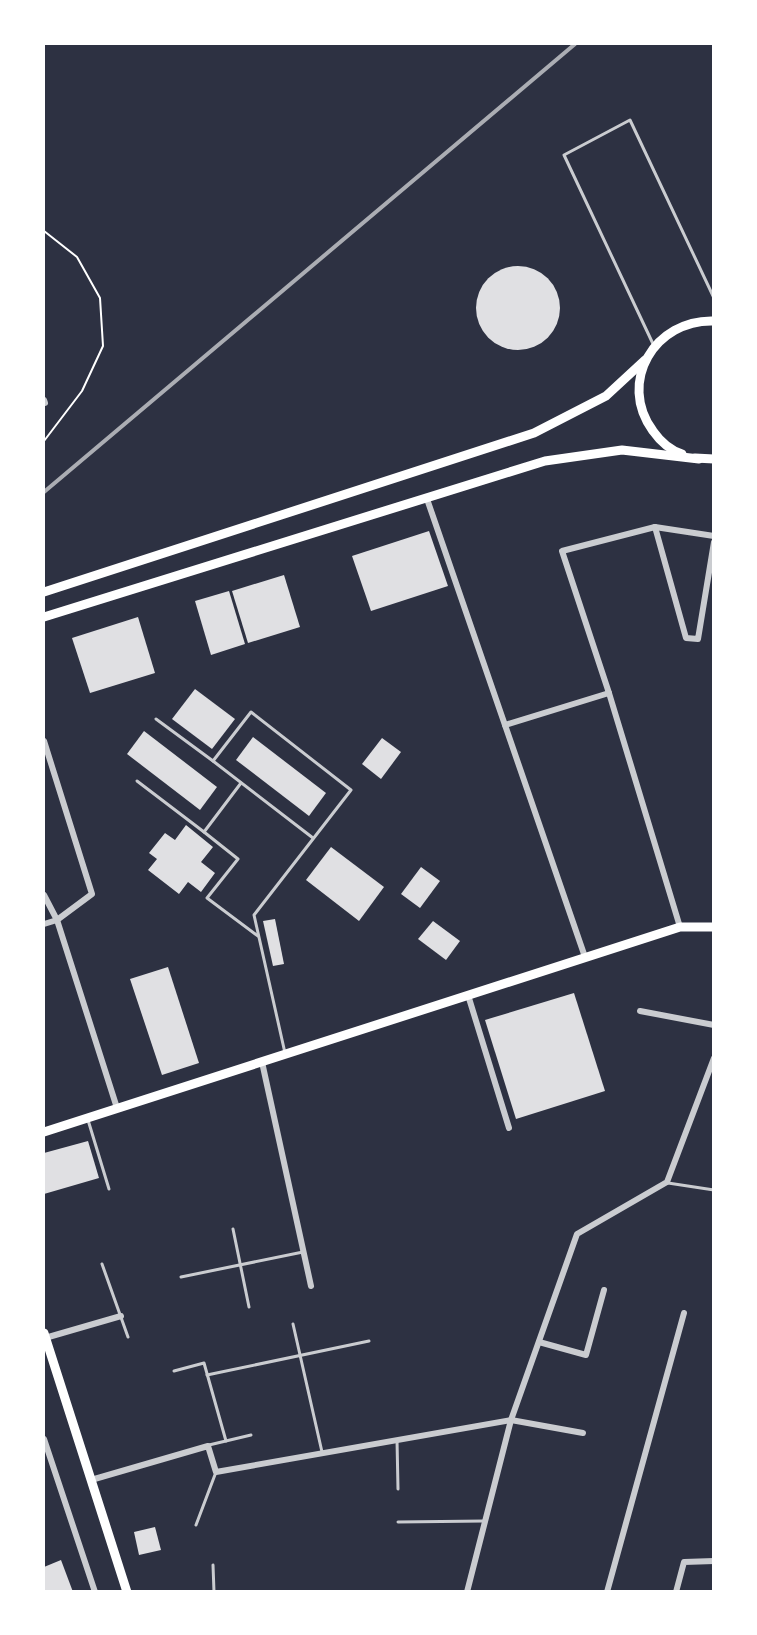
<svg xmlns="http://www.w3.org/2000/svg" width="757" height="1635" font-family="'Open Sans',sans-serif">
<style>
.building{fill:#e0e0e3}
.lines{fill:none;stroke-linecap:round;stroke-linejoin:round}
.path{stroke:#fff;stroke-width:2}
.service{stroke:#caccd0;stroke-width:3}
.minor{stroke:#caccd0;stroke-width:6}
.secondary{stroke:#fff;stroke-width:9}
.rail{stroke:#abadb3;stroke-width:4}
</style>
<rect width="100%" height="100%" fill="#2d3142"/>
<g class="building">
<circle cx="518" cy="308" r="42"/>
<path d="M429 531 448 586 371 611 352 556Z"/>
<path d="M284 575 300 627 248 643 232 591Z"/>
<path d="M229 591 245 644 211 655 195 601Z"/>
<path d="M138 617 155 673 90 693 72 638Z"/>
<path d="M195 689 235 719 212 749 172 719Z"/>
<path d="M144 731 217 787 200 810 127 754Z"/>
<path d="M253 737 326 793 309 816 236 760Z"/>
<path d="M382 738 401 752 381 779 362 764Z"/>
<path d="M186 825 213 847 201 862 215 873 201 892 188 882 179 894 148 870 157 859 149 853 165 833 175 840Z"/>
<path d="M331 847 384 887 359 921 306 880Z"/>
<path d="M421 867 440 881 420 908 401 894Z"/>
<path d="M275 919 284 964 273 966 263 921Z"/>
<path d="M433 921 460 941 446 960 418 939Z"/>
<path d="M168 967 199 1063 162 1075 130 979Z"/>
<path d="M574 993 605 1091 516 1119 485 1020Z"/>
<path d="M88 1141 99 1178 44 1194V1153Z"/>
<path d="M155 1527 161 1550 139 1555 134 1532Z"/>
<path d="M61 1560 73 1592H44V1567Z"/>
</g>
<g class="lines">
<path class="path" d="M44 231 77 257 100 298 103 346 82 391 44 441"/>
<g class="service">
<path d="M654 346 564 155 630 120 714 298"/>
<path d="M156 719 213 761 251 712 351 790 254 915 285 1053"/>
<path d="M213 761 313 838"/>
<path d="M137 781 204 832 241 783"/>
<path d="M204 832 238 859 207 898 258 936"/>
<path d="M88 1120 109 1189"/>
<path d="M668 1183 714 1190"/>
<path d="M233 1229 249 1307"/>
<path d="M102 1264 128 1337"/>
<path d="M181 1277 303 1252"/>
<path d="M293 1324 322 1452"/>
<path d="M174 1371 204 1363 226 1441"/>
<path d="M207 1375 369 1341"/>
<path d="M397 1440 398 1489"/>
<path d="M209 1445 251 1435"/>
<path d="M398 1522 484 1521"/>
<path d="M196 1525 216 1472"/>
<path d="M213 1565 214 1592"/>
</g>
<g class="minor">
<path d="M44 400 45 403"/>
<path d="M427 499 585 957"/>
<path d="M655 527 686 638 698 639 714 542"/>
<path d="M505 725 609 693"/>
<path d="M44 741 92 894 57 920 44 924"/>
<path d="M44 895 57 920 117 1108"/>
<path d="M680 927 609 693 562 551 655 527 714 536"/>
<path d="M468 995 509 1128"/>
<path d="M640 1011 714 1025"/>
<path d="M262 1062 311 1286"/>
<path d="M45 1338 121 1316"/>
<path d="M539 1342 586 1355 604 1290"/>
<path d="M44 1439 95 1592"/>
<path d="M91 1480 208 1446 216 1472 511 1420 583 1433"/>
<path d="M467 1592 511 1420 577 1234 667 1182 714 1058"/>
<path d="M607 1592 684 1313"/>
<path d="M676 1592 684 1562 714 1561"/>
</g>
<g class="secondary">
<path d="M682 454C670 450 660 441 653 431 617 382 655 319 714 321"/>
<path d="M695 458 714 459"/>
<path d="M44 592 534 433 606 396 645 360"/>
<path d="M44 617 545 461 622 450 699 459"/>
<path d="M44 1132 680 927H714"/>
<path d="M44 1333 127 1592"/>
</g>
<path class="rail" d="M44 492 575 44"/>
</g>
<rect width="757" height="1635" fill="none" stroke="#ffffff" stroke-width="90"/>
</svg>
